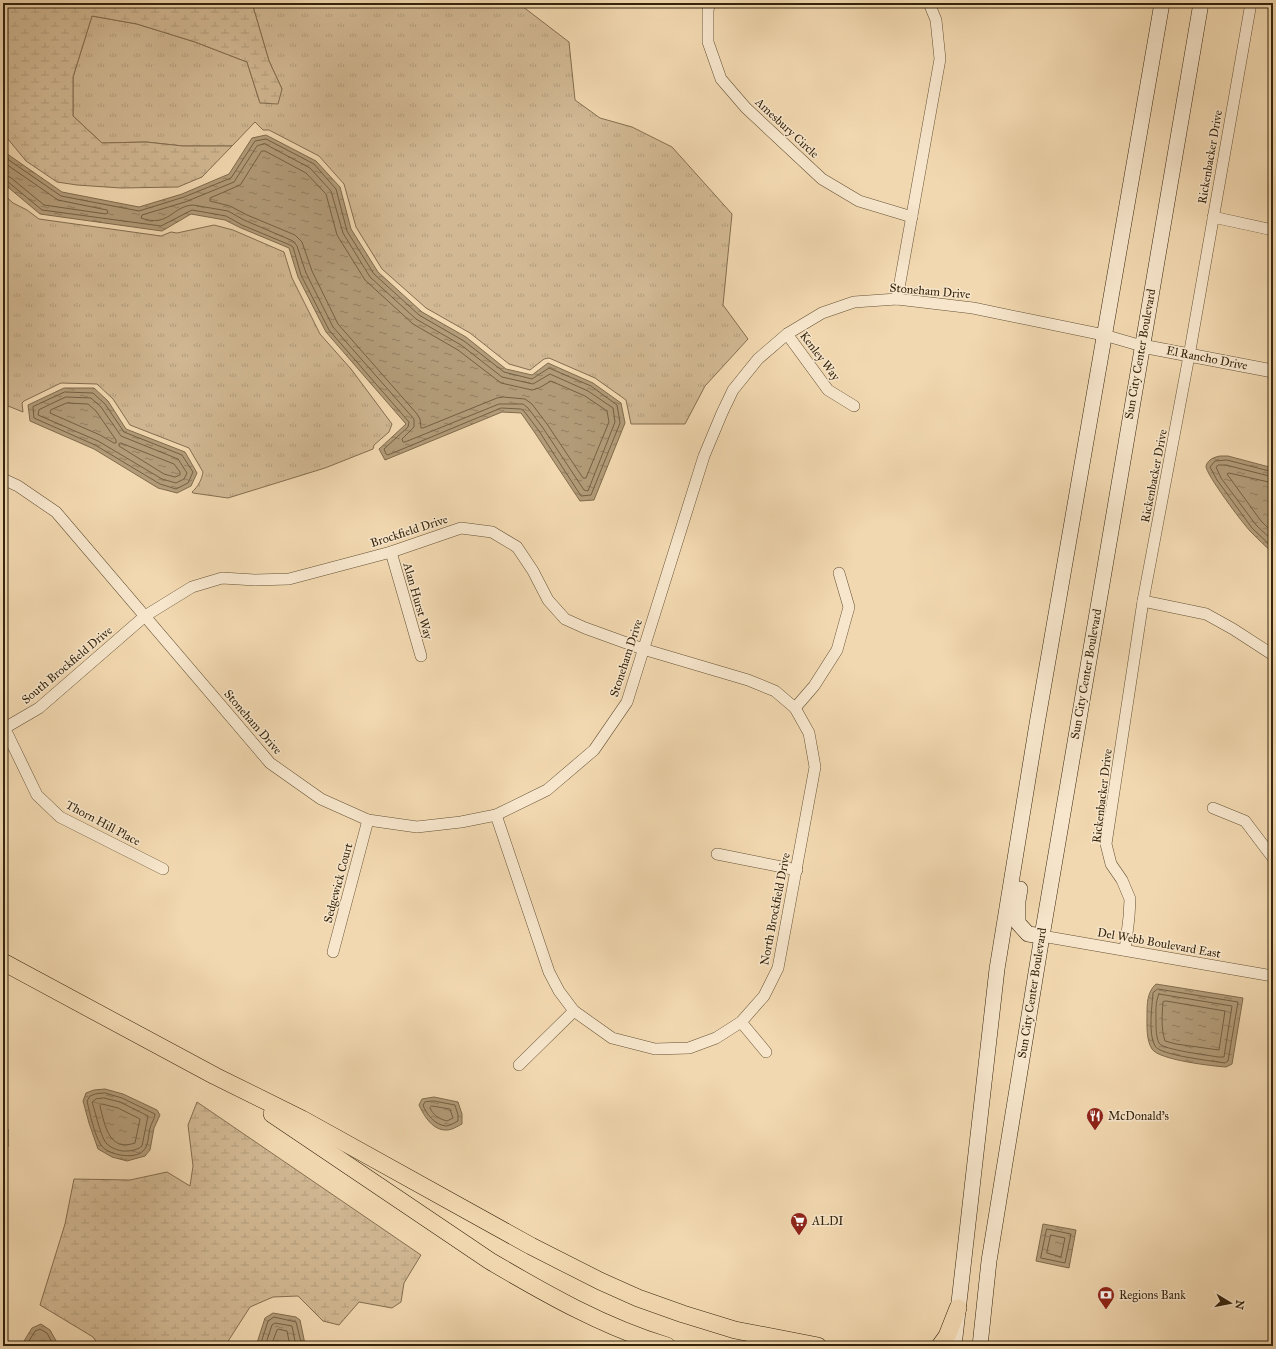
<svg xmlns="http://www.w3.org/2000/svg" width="1276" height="1349" font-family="'IM FELL Great Primer',serif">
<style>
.grass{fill:url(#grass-tufts);stroke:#846e50}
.wetland{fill:url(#wetland-marsh);stroke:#846e50}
.water{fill:url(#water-ripples);stroke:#806b4c}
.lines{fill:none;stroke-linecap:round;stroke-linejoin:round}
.shore{stroke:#746042;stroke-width:1}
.minor-casing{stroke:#645134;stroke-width:12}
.tertiary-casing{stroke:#645134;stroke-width:14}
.secondary-casing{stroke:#35240b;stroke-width:16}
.primary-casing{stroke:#35240b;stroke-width:18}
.minor{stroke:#f7e6cc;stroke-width:11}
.tertiary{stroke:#f7e6cc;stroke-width:13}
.secondary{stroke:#f7e6cc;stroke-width:15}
.primary{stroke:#f2d8b0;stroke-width:17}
.labels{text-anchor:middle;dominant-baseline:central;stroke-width:3;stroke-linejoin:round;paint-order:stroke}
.street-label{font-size:12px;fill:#35240b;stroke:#f7e6cc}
.poi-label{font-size:12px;fill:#35240b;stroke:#f7e6cc;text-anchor:start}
</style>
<defs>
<pattern id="grass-tufts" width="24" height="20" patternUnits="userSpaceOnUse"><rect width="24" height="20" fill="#d2b994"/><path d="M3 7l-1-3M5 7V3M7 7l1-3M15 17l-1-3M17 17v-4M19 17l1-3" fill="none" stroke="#b59f7e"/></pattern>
<pattern id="wetland-marsh" width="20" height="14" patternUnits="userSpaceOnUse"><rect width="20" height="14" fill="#d2b994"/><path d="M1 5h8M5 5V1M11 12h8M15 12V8" fill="none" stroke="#b59f7e"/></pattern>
<pattern id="water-ripples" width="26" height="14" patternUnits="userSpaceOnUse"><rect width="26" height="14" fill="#b29b78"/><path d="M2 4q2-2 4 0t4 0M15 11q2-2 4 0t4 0" fill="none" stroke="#927e61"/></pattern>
</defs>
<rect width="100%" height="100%" fill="#f2d8b0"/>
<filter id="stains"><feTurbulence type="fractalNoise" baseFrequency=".005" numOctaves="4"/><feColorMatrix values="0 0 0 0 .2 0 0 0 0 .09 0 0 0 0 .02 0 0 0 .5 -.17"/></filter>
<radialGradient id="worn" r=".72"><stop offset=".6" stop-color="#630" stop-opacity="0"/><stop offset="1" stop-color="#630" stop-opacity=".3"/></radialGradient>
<g class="grass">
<path d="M252 3H522V6L569 42 575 100 600 118 632 127 672 147 732 214 723 305 748 339 705 386 685 424H631L626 400 595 378 549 358 544 359 530 370 509 364 470 333 426 308 382 269 356 227 344 184 319 156 269 130H263L255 122 232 146H183L146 142 102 143 73 116V77L92 16 137 24 195 42 247 62 260 103 282 89 269 61Z"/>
<path d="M3 194 13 203 27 210 39 219 161 236 171 232 177 233 214 225 233 230 284 252 292 278 320 334 351 369 392 424 389 432 374 445 373 449 325 468 228 498 193 493 192 492C198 487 202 479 203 472L189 448 130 425 113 399 97 384 61 383 24 401 22 403 23 412 3 404Z"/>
</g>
<g class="wetland">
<path d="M3 3H252L269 61 282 89 278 104 260 103 247 62 195 42 137 24 92 16 73 77V116L102 143 146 142 183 146H232L202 177 178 187 121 188 77 185 57 182 26 161 3 133Z"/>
<path d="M197 1102 421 1255 404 1283 401 1302 392 1308 359 1302 339 1325 323 1321 298 1296 273 1297 250 1307 225 1346H99L93 1337 40 1305 65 1224 74 1179 130 1180 167 1172 190 1186 193 1166 188 1125Z"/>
</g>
<g class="water">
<path d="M266 135 316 161 340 187 351 229 378 272 422 312 466 337 506 369 532 375 548 363 593 383 621 403 625 423 594 500 580 501 535 433 521 413 502 412 385 460 379 449 406 424 326 332 298 277 289 248 241 228 225 220 191 214 162 231 40 214 3 183V151L62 192 139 207 182 194 229 174 252 138Z"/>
<path d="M64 388H94L108 401 126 429 185 452 197 473 191 486 177 493 158 488 94 449 30 421 28 405Z"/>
<path d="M1220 456H1228L1273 468V553C1265 546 1258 539 1251 532 1243 524 1205 473 1206 466 1208 459 1215 457 1220 456Z"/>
<path d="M1156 984 1243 998 1232 1064 1226 1067C1212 1066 1159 1060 1152 1049 1146 1040 1147 1025 1147 1015 1147 1004 1147 992 1156 984Z"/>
<path d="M105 1089 123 1094 157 1110 160 1115 154 1128 150 1150 145 1156 127 1161 112 1157 98 1149 89 1123 83 1101 86 1093 94 1090Z"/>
<path d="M434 1097 458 1102 462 1114V1124C458 1126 452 1130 447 1130 433 1131 424 1116 419 1105L422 1099Z"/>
<path d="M1043 1224 1076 1230 1069 1268 1036 1261Z"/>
<path d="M273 1313 296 1317 300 1320 305 1344 314 1346H256L265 1318Z"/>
<path d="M41 1324 50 1330 59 1346H21L32 1328Z"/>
</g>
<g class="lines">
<g class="shore">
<path d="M265 144 310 168 331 191 343 233 370 277 416 319 461 345 502 377 533 384 550 374 588 391 613 408 615 422 588 491 584 490 543 428 528 408 523 404H499L405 442H403L402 439 414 427V419L333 327 306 273 297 246 293 241 244 220 228 211 193 205C172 206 169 228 141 218L142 215 185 202 234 182 257 146Z"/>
<path d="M262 151H265L306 173 326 194 337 235 365 280 413 324 458 350 501 383 532 390 539 388 551 381 585 396 607 411 609 422 586 478H583L547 424 532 404 525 399 503 397 497 398 423 428H421L420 419 417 414 338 324 312 271 302 242 295 235 247 215 230 206 210 201V198L240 185Z"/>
<path d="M3 156 61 196 139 211 184 197 231 178 255 141 266 139 314 164 336 189 347 231 374 274 419 315 464 341 504 372 532 379 549 368 591 386 617 405 620 423 591 495 581 496 539 431 524 411 521 409 501 408 388 455 386 454 384 449 408 427 409 422 329 330 301 275 293 247 290 245 242 225 226 216 192 210 161 226 42 210 7 181 3 180"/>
<path d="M3 162 58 200 107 210 108 212 106 214 44 205 10 177 3 175"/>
<path d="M65 392 93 393 105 404 124 432 182 455 193 472 188 483 176 489 160 484 95 445 34 418 33 407Z"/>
<path d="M66 397 91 398 101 407 121 436 178 459 187 473 184 479 176 483 162 479 98 441 38 415 39 410Z"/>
<path d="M67 403 88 404 96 411 116 440V443H114L100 435 50 413 51 410Z"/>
<path d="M121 443 174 464 180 472V475L175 477 164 474 119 446V444Z"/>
<path d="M1273 472 1227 460 1215 461 1210 467 1217 480 1252 528 1273 548"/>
<path d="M1273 477 1226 465H1218L1216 467 1221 478 1256 525 1273 541"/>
<path d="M1273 483 1229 473 1227 474 1261 521 1273 533"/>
<path d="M1158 989 1238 1002 1228 1061 1225 1063 1218 1062C1206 1060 1160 1055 1155 1046 1148 1034 1152 1007 1153 993Z"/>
<path d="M1159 994 1232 1006 1224 1057H1218C1208 1055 1163 1050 1159 1043 1156 1037 1156 1028 1156 1021 1156 1013 1155 1002 1159 994Z"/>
<path d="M1166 1001 1225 1011 1219 1050 1176 1044 1165 1041C1161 1029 1162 1015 1163 1002Z"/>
<path d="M105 1093 122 1098 155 1114C155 1119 151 1123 150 1128 148 1135 149 1146 143 1151 135 1160 107 1155 101 1145 94 1134 90 1114 87 1101L90 1096 95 1094Z"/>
<path d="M104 1098 120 1102 148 1116 142 1146C139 1149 132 1151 127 1151 121 1152 111 1148 107 1144 101 1139 95 1110 92 1102L96 1099Z"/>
<path d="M434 1101 455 1105 458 1115V1121C454 1123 449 1126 446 1126 435 1125 426 1114 423 1105L425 1102Z"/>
<path d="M102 1104 118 1108 140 1119 135 1143C109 1152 105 1126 100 1106Z"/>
<path d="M432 1106 450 1109 453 1118 447 1121C439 1119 433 1115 430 1108Z"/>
<path d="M1047 1229 1071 1234 1065 1263 1041 1258Z"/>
<path d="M1051 1235 1065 1238 1061 1257 1047 1253Z"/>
<path d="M26 1346 35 1331 40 1329 47 1333 54 1346"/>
<path d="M260 1346 268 1321 274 1317 296 1322 302 1346"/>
<path d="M265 1346 272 1325 275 1323 292 1326 296 1346"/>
<path d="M271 1346 277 1330 278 1329 287 1331 290 1346"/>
</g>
<defs>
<g id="minor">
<path d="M710 3 708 10V42L721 79 746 108 822 179 859 201 912 217"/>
<path d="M1213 217 1273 230"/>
<path d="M897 299 940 59 936 20 929 3"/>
<path d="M787 334 828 390 854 406"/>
<path d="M3 479 18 486 56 512 270 763 321 799 368 820 417 827 461 822 496 815 547 790 594 750 627 702 704 456 722 413 733 390 758 359 787 334 822 313 854 302 897 299 973 308 1104 335 1142 346"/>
<path d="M391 552 421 656"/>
<path d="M1143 601 1206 614 1233 629 1273 655"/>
<path d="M795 708 814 686 837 650 849 607 839 573"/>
<path d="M3 729 39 708 145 616 192 587 222 578 255 580 289 579 391 552 461 528 492 532 517 547 533 571 548 600 565 619 585 628 643 649 748 680 775 691 795 708 809 733 815 767 778 968 764 996 741 1022 716 1038 689 1048 655 1049 612 1038 574 1011 559 991 549 972 496 815"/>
<path d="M5 729 37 795 60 817 163 869"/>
<path d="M1213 808 1245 821 1273 858"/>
<path d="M717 854 797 870"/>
<path d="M1042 936 1273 976"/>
<path d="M1125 950 1129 917 1130 899 1122 880 1111 864 1106 844 1143 601 1189 356 1251 3"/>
<path d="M333 952 368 820"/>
<path d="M741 1022 766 1052"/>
<path d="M519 1065 574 1011"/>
<path d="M3 1132V1144"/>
</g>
<path id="tertiary" d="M1142 346 1273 371"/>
<g id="secondary">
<path d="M1020 889 1018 901V923L1028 934 1042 936"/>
<path d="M954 1346 997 969 1037 724 1162 3"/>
<path d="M980 1346 989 1261 1042 936 1201 3"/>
</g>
<g id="primary">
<path d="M3 962 215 1076 302 1119 531 1246 600 1281 638 1298 683 1314 735 1330 818 1346"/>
<path d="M272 1114 490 1261C546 1294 604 1327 667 1346"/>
<path d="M940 1346 947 1336 958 1308"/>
</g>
</defs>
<use href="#minor" class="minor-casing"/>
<use href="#tertiary" class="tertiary-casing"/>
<use href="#secondary" class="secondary-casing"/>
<use href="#primary" class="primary-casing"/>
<use href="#minor" class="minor"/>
<use href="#tertiary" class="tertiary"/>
<use href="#secondary" class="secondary"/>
<use href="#primary" class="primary"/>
</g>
<defs>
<symbol id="restaurant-pin" viewBox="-11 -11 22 30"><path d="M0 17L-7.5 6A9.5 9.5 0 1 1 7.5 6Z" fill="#8f2418" stroke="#f7e6cc"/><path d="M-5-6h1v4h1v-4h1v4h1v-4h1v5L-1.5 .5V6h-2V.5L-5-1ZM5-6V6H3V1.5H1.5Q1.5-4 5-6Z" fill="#fff"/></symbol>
<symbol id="supermarket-pin" viewBox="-11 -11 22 30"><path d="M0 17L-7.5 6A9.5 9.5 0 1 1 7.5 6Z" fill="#8f2418" stroke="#f7e6cc"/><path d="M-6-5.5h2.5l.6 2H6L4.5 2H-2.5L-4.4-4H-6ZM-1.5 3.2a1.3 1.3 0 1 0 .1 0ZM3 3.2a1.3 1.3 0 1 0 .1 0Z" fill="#fff"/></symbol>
<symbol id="bank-pin" viewBox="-11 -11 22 30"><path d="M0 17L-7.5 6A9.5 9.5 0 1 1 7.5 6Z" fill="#8f2418" stroke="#f7e6cc"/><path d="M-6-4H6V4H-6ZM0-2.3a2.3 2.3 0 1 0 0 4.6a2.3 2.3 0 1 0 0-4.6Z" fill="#fff"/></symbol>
</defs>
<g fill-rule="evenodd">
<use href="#restaurant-pin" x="1085" y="1106" width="20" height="27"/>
<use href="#supermarket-pin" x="789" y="1211" width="20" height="27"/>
<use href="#bank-pin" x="1096" y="1285" width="20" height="27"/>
</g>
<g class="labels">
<g class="street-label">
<text transform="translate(787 128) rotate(43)">Amesbury Circle</text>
<text transform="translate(1210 157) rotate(-80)">Rickenbacker Drive</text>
<text transform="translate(930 291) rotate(5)">Stoneham Drive</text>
<text transform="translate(1140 354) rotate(-80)">Sun City Center Boulevard</text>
<text transform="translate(820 356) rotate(53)">Kenley Way</text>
<text transform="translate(1207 358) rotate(11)">El Rancho Drive</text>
<text transform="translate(1154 476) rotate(-79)">Rickenbacker Drive</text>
<text transform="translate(409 531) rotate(-18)">Brockfield Drive</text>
<text transform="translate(418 601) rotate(74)">Alan Hurst Way</text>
<text transform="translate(626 658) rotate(-72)">Stoneham Drive</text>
<text transform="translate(67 665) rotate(-40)">South Brockfield Drive</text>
<text transform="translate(1086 674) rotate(-80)">Sun City Center Boulevard</text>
<text transform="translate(253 722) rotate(49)">Stoneham Drive</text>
<text transform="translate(1102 796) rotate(-83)">Rickenbacker Drive</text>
<text transform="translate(103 823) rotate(28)">Thorn Hill Place</text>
<text transform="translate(338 883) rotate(-75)">Sedgewick Court</text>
<text transform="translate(775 909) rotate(-79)">North Brockfield Drive</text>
<text transform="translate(1159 943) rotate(10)">Del Webb Boulevard East</text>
<text transform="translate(1032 993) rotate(-81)">Sun City Center Boulevard</text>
</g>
<g class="poi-label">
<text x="1108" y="1116">McDonald's</text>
<text x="812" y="1221">ALDI</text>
<text x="1119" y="1295">Regions Bank</text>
</g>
</g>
<rect width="1276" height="1349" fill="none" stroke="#f2d8b0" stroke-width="16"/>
<rect x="4" y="4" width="1268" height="1341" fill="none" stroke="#35240b" stroke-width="2"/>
<rect x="8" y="8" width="1260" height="1333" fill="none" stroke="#35240b"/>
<g transform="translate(1230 1303) rotate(100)" stroke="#f7e6cc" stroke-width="3" paint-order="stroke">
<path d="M0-3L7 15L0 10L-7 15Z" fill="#35240b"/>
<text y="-6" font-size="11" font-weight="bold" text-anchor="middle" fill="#35240b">N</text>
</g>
<rect width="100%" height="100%" filter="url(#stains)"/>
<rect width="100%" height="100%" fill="url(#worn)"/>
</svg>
